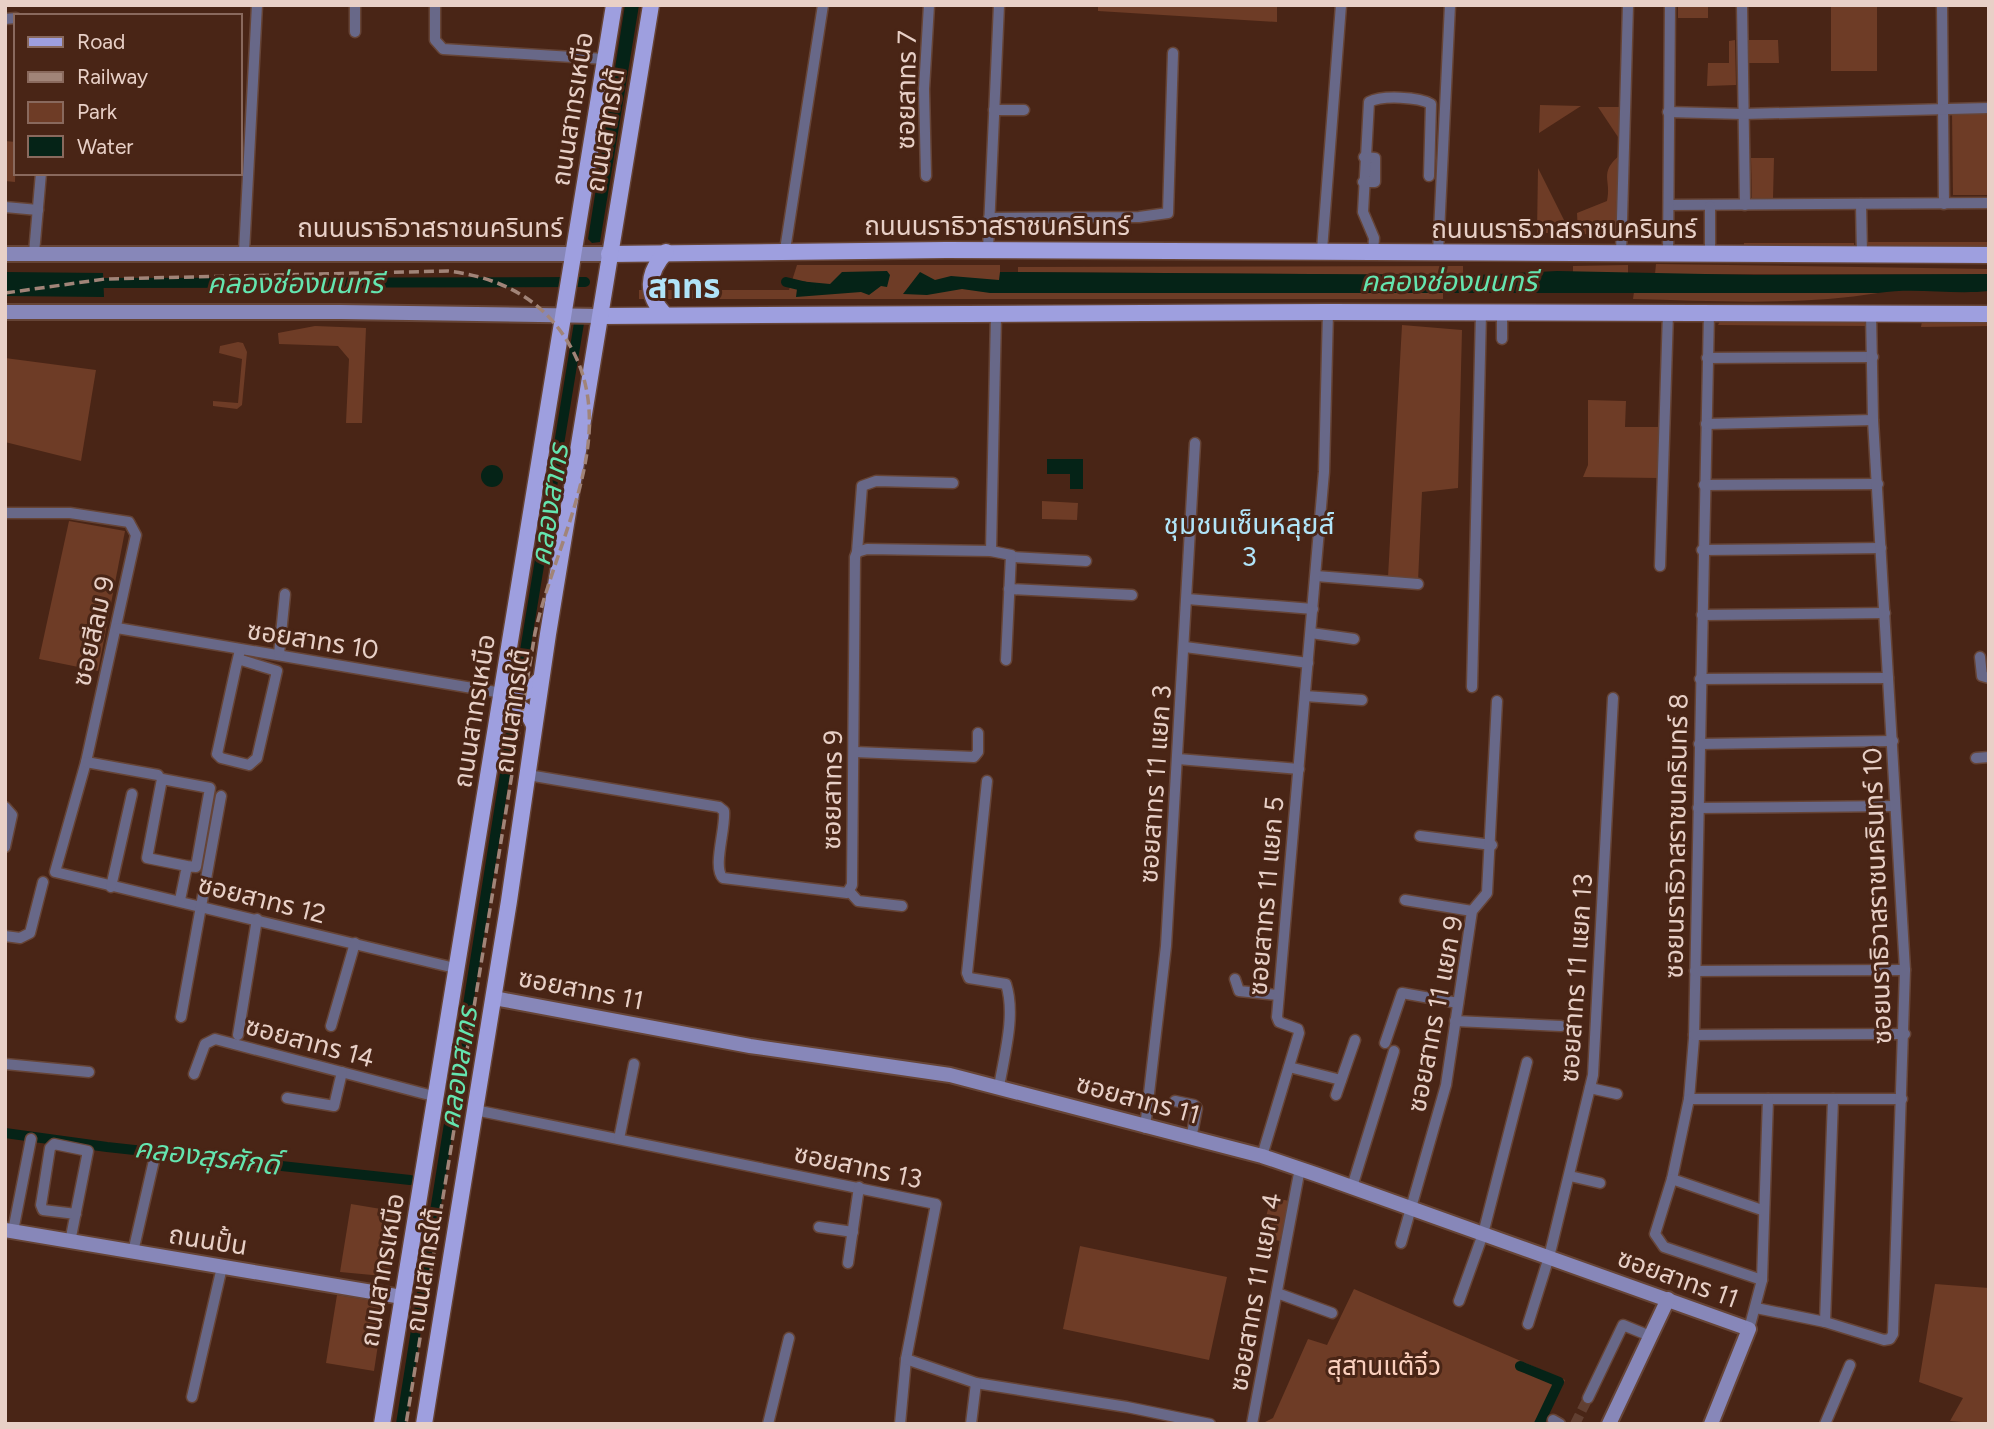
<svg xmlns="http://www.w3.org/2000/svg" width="1994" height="1429" font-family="Figtree,'Noto Sans Thai',sans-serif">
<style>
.green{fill:#6e3c26}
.water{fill:#052317}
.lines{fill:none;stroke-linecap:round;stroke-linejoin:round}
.canal{stroke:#052317;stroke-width:10}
.street-tunnel{stroke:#613f31;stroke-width:10;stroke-dasharray:10 5;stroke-linecap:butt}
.street-casing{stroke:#664436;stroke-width:13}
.secondary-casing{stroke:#664436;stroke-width:18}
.primary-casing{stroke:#664436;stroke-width:19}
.street{stroke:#686888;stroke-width:10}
.secondary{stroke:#8787b9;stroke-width:14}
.primary{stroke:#9e9fdf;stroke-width:16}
.rail{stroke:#a18478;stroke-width:3.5;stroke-dasharray:10 5;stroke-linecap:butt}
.labels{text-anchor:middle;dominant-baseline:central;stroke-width:6;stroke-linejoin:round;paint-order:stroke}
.street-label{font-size:26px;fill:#e8d0c7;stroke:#492516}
.park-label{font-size:26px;fill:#fbd0be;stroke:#492516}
.water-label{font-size:28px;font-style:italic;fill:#64e5af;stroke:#492516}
.neighbourhood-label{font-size:28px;fill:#b0e4f8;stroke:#492516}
.district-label{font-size:33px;font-weight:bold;fill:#b0e4f8;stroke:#492516}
</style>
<rect width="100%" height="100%" fill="#492516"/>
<g class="green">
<path d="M1098 5H1277V22L1098 11Z"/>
<rect x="1678" y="5" width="30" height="13"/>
<rect x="1831" y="5" width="46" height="66"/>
<path d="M1735 40 1736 85 1707 86 1708 63H1729V41Z"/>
<path d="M1747 40H1778L1779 63H1747Z"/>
<path d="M1540 105 1581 106 1539 133Z"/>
<path d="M1598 107H1621L1620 140Z"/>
<path d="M1989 111V195H1953L1952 112Z"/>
<path d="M5 141 16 142 15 182 5 181Z"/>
<path d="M1620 155 1618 235 1578 234 1577 213 1607 201C1612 180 1598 173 1620 155Z"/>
<path d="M1751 158H1774L1773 198 1752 199Z"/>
<path d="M1538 168 1565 222V233H1537Z"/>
<path d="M1868 242H1989V247H1867Z"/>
<rect x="1744" y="243" width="110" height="4"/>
<path d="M1656 264 1989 269V274H1655Z"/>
<path d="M797 265H1000V291L1004 293H1443V299H639V290H789Z"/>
<path d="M1628 265V274L1573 272V266Z"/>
<path d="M1463 266V274L1428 275 1018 272V267Z"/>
<path d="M1634 292H1862L1878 293C1799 306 1714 301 1633 299Z"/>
<path d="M1721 319 1863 321 1867 326 1718 325Z"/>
<path d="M1922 321H1989V326L1921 327Z"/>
<path d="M1402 325 1462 330 1458 488 1422 492 1418 582 1388 577Z"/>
<path d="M315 326 366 328 362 423H346L349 359 338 346 279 344 278 333Z"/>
<path d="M238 342 243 343 247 352 242 405 237 409 213 406V401L238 403 242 359 219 353 220 346Z"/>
<path d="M5 358 96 370 81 461 5 442Z"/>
<path d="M1588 400 1626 401 1625 427H1661L1658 478 1583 477 1588 465Z"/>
<path d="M1042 501 1078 503 1077 520 1042 519Z"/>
<path d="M69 521 125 531 98 671 39 659Z"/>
<path d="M1271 1197 1289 1201 1280 1241 1261 1237Z"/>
<path d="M351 1204 399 1212 389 1271 383 1276 340 1272Z"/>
<path d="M1080 1246 1227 1277 1209 1360 1063 1329Z"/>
<path d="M1935 1284 1989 1288V1424L1950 1421 1963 1398 1919 1382Z"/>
<path d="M1354 1289 1565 1380 1544 1424H1261L1273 1418 1308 1339 1327 1345Z"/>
<path d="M337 1295 374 1301 383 1312 374 1371 326 1363Z"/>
</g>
<g class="water">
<path d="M625 5H639L600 242 592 243 588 239Z"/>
<path d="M887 271 890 275 887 287 881 286 869 295 861 292 796 297 798 281 830 284 842 272Z"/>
<path d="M1557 271 1754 275 1989 274V291C1951 295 1916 287 1878 293H990L962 289 927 295 903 294 920 272 935 280 951 276 999 280 1000 272 1478 275Z"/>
<path d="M5 272 103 273 104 297 5 296Z"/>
<path d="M1047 459H1083V489H1070V474H1047Z"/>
<circle cx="492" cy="476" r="11"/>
</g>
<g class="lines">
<g class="canal">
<path d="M786 282 811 288"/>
<path d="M92 283 585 282"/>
<path d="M519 687 579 323"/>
<path d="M5 1133 107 1147 410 1180"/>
<path d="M1520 1366 1559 1382 1539 1424"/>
<path d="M401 1424 515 711"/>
</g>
<path class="street-tunnel" d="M1575 1424 1588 1398"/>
<defs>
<g id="street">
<path d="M355 5V32"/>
<path d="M435 5V40L443 49 605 59"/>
<path d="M1742 5 1745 205"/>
<path d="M1942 5 1944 204"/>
<path d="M5 19 16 18"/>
<path d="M994 110H1024"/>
<path d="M1668 112 1743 114 1989 108"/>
<path d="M926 176 924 89 929 5"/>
<path d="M1363 182H1375V158L1364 157"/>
<path d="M1861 204 1862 254"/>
<path d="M1669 205 1989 203"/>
<path d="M1710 206V254"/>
<path d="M5 207 38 210"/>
<path d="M989 218 1139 217 1168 213 1173 53"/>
<path d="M785 250 823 5"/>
<path d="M988 250 999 5"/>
<path d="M1322 250 1341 5"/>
<path d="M244 252 257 5"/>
<path d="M1373 252 1374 238 1363 212 1369 102C1382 95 1419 97 1431 104L1429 176"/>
<path d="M34 253 41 173"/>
<path d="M1438 253 1450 5"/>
<path d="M1621 254 1628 5"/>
<path d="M1668 254 1670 5"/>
<path d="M1709 313 1694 1038 1689 1099 1672 1179 1655 1234 1664 1247 1762 1280"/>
<path d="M1502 339V313"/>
<path d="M1707 358 1873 357"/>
<path d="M1706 424 1873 420"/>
<path d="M1704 485 1878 484"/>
<path d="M5 513H70L129 522 136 535 86 762 55 872 459 969"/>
<path d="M1702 550 1881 548"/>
<path d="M991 551 996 315"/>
<path d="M857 552 862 486 876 481 953 483"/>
<path d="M1012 557 1086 561"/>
<path d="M1660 566 1668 313"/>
<path d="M1316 576 1418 584"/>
<path d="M1009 589 1132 595"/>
<path d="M1187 599 1313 609"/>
<path d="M1702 615 1885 613"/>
<path d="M117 628 502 693"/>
<path d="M1311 633 1354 639"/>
<path d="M1185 647 1308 663"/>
<path d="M279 654 285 594"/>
<path d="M1980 657 1982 676 1989 678"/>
<path d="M238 659 277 671 257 758 249 765 221 758 217 754 236 667 240 650"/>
<path d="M1700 679 1888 678"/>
<path d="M1472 687 1481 313"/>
<path d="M1305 696 1362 700"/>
<path d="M1699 744 1893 741"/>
<path d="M855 752 974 757 978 752V733"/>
<path d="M1976 758 1989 757"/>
<path d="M1178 759 1299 769"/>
<path d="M86 762 158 775"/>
<path d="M528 775 719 807 724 811C726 828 712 868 723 878L847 893 852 885 855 557 857 552 867 549 991 551 1011 555 1006 660"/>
<path d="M987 781 967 973 969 978 1006 984C1016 1015 1004 1056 999 1087"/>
<path d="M5 807 12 815 5 847"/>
<path d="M1698 808 1895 806"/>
<path d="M1420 836 1492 845"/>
<path d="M111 887 132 794"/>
<path d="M850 892 858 901 902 906"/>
<path d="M180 900 187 866 147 858 162 779 210 788 196 867 187 866"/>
<path d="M1405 900 1472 911"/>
<path d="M5 936 20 938 30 933 43 882"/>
<path d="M1695 971 1905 970"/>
<path d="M1235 979 1239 991 1278 995"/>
<path d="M181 1017 221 796"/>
<path d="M1455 1021 1561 1026"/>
<path d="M331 1026 355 943"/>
<path d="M238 1035 257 919"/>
<path d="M1694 1035 1905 1034"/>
<path d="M1385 1043 1402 993 1458 1003"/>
<path d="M5 1064 89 1072"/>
<path d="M1289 1067 1341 1080"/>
<path d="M194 1074 205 1044 215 1039 437 1097"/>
<path d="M1590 1088 1617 1094"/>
<path d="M1336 1095 1355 1040"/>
<path d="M287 1098 334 1106 342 1072"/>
<path d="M1689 1099H1902"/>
<path d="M1175 1101 1194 1105 1197 1108 1191 1139"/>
<path d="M475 1110 936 1204 906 1359 900 1424"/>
<path d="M1145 1128 1166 946 1195 443"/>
<path d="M619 1139 634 1064"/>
<path d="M1262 1156 1299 1033 1298 1029 1279 1022 1277 1017 1324 472 1328 312"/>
<path d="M1570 1176 1600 1183"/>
<path d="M1672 1179 1762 1210"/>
<path d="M1352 1187 1394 1051"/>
<path d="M819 1227 853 1232"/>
<path d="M13 1231 31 1139"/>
<path d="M70 1242 88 1151 54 1144 50 1148 41 1205 43 1210 76 1214"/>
<path d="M1401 1243 1446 1085 1472 911 1487 893 1497 701"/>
<path d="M133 1252 155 1156"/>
<path d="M848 1263 859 1187"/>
<path d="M1277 1293 1332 1313"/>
<path d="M1459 1301 1483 1234 1527 1062"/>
<path d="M1756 1308 1825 1322 1884 1340 1890 1339 1893 1334 1905 970 1873 420 1871 313"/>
<path d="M1825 1322 1833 1099"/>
<path d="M1528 1324 1549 1257 1593 1075 1613 698"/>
<path d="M1749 1329 1762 1280 1768 1099"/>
<path d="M906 1359 976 1383 1127 1407 1210 1424"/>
<path d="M192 1397 222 1267"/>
<path d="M1588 1398 1623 1325 1650 1336"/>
<path d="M1553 1420 1560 1424"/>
<path d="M768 1424 789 1338"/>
<path d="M971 1424 976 1383"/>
<path d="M1252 1424 1300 1168"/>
<path d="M1825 1424 1850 1365"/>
</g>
<g id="secondary">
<path d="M5 254H609"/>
<path d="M5 312H341L601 316"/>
<path d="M494 998 750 1046 950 1075 1262 1156 1318 1175 1749 1329 1711 1424"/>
<path d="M5 1230 402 1297"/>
<path d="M1609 1424 1668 1299"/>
</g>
<g id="primary">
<path d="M609 254 946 250 1989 255"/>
<path d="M665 315C645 294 647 273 666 252"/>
<path d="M601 316 1328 312 1989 314"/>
<path d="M502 693C520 697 529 692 541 679"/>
<path d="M498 718 510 707C525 708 528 712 534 725"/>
<path d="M382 1424 614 5"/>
<path d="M424 1424 509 901 548 634 651 5"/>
</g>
</defs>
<use href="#street" class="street-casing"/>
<use href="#secondary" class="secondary-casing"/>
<use href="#primary" class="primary-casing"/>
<use href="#street" class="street"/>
<use href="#secondary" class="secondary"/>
<use href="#primary" class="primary"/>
<path class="rail" d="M5 293 105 279 448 271C489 276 528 291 555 324 633 419 557 532 535 633L406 1424"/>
</g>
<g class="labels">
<g class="street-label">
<text transform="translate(906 90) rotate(-89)">ซอยสาทร 7</text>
<text transform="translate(572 109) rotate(-81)">ถนนสาทรเหนือ</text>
<text transform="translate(605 130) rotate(-80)">ถนนสาทรใต้</text>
<text x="997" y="226">ถนนนราธิวาสราชนครินทร์</text>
<text x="430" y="228">ถนนนราธิวาสราชนครินทร์</text>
<text x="1564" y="229">ถนนนราธิวาสราชนครินทร์</text>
<text transform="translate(93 631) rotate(-77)">ซอยสีลม 9</text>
<text transform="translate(313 640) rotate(9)">ซอยสาทร 10</text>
<text transform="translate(474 711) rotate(-81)">ถนนสาทรเหนือ</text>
<text transform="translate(512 711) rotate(-82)">ถนนสาทรใต้</text>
<text transform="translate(1155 784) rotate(-86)">ซอยสาทร 11 แยก 3</text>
<text transform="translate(832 790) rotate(-89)">ซอยสาทร 9</text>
<text transform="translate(1676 836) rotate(-89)">ซอยนราธิวาสราชนครินทร์ 8</text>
<text transform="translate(1266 896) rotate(-85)">ซอยสาทร 11 แยก 5</text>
<text transform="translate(1877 896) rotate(-92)">ซอยนราธิวาสราชนครินทร์ 10</text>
<text transform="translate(262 899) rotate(14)">ซอยสาทร 12</text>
<text transform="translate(1576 978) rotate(-86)">ซอยสาทร 11 แยก 13</text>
<text transform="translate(581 989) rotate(11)">ซอยสาทร 11</text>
<text transform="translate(1435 1014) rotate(-79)">ซอยสาทร 11 แยก 9</text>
<text transform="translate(310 1042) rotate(15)">ซอยสาทร 14</text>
<text transform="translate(1138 1099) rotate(15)">ซอยสาทร 11</text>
<text transform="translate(858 1166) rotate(12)">ซอยสาทร 13</text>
<text transform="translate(208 1240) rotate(9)">ถนนปั้น</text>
<text transform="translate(382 1270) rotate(-80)">ถนนสาทรเหนือ</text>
<text transform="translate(424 1270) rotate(-81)">ถนนสาทรใต้</text>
<text transform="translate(1678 1278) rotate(20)">ซอยสาทร 11</text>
<text transform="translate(1255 1292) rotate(-80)">ซอยสาทร 11 แยก 4</text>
</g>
<g class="park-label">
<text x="1384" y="1366">สุสานแต้จิ๋ว</text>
</g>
<g class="water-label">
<text x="1449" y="281">คลองช่องนนทรี</text>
<text x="295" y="283">คลองช่องนนทรี</text>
<text transform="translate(549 505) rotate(-81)">คลองสาทร</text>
<text transform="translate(458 1068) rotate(-81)">คลองสาทร</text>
<text transform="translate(207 1156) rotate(7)">คลองสุรศักดิ์</text>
</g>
<g class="neighbourhood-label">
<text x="1249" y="524">ชุมชนเซ็นหลุยส์<tspan x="1249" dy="32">3</tspan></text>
</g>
<g class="district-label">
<text x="684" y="286">สาทร</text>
</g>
</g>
<rect width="1994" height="1429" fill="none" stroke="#e8d0c7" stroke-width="14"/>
<rect x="14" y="14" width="228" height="161" fill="#492516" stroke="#89695d" stroke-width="2"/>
<rect x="28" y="37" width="35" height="10" fill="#9e9fdf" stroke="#89695d" stroke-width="2"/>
<text x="77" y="49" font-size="21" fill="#e8d0c7">Road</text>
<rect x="28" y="72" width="35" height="10" fill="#a18478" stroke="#89695d" stroke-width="2"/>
<text x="77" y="84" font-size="21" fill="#e8d0c7">Railway</text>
<rect x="28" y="102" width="35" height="21" fill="#6e3c26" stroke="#89695d" stroke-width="2"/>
<text x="77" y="119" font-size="21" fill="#e8d0c7">Park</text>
<rect x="28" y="136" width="35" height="21" fill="#052317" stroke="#89695d" stroke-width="2"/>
<text x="77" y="154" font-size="21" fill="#e8d0c7">Water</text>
</svg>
